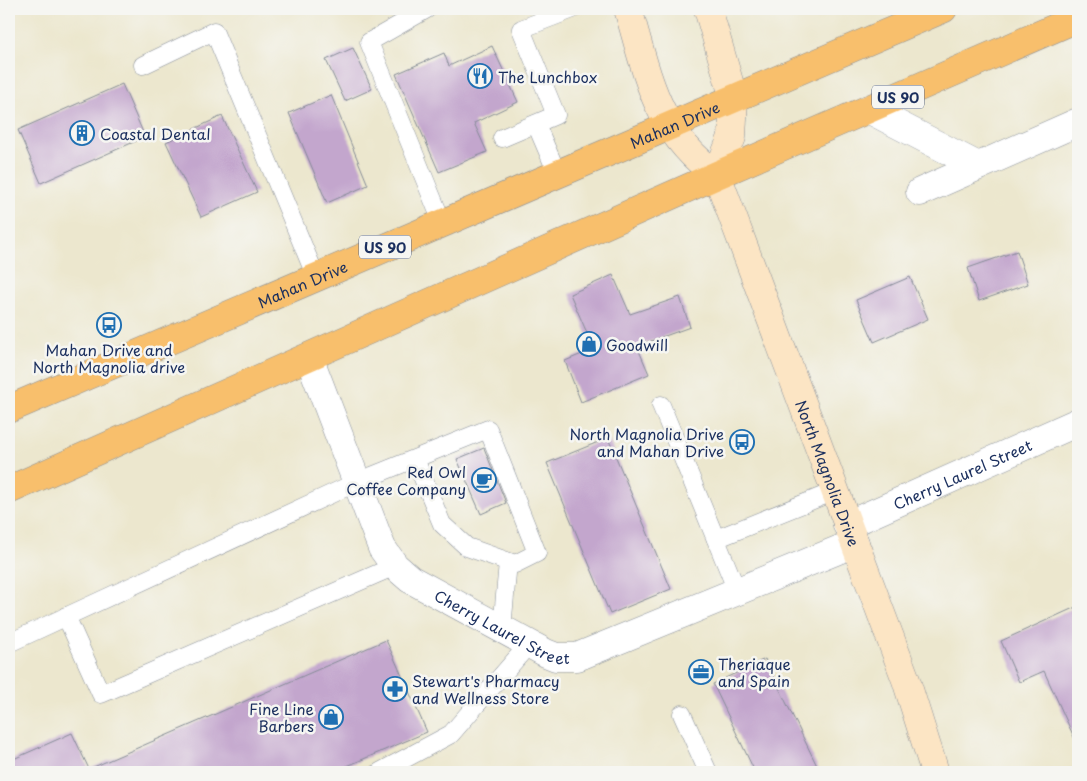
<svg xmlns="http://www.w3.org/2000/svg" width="1087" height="781" font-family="'Playpen Sans',sans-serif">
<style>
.building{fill:#c3a6cd}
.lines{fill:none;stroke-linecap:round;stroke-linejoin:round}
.service-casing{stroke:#848b96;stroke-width:19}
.minor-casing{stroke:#848b96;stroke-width:29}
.secondary-casing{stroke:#848b96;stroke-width:29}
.primary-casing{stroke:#848b96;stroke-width:29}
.service{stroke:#fff;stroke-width:18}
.minor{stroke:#fff;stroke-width:28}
.secondary{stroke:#fce5c4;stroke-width:28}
.primary{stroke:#f8bf6c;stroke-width:28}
.labels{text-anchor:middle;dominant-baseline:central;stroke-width:5;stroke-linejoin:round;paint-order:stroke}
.shield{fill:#f6f6f2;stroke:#5d6b8a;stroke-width:1}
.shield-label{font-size:14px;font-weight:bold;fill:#1b2f5e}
.poi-label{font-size:15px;fill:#1b2f5e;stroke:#f6f6f2;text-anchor:start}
.street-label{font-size:15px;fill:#1b2f5e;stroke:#f6f6f2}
</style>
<rect width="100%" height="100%" fill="#f6f6f2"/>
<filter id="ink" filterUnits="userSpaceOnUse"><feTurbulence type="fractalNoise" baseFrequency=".02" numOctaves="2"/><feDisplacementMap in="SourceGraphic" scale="10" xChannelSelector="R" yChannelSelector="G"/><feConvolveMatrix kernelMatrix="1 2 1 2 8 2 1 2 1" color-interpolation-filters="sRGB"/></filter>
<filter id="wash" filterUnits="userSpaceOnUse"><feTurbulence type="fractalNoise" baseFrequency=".0096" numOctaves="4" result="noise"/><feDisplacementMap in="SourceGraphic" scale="20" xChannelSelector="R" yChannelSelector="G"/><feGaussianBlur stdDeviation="1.12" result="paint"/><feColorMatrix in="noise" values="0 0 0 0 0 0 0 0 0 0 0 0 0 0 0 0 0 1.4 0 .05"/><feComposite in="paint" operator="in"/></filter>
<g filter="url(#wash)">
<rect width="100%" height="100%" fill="#ece7ce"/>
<g id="blocks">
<g class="building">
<path d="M492 46 518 102 474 123 487 152 439 172 396 74 444 53 449 66Z"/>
<path d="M353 48 372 89 345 101 326 60Z"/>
<path d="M122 84 145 137 41 183 18 130Z"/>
<path d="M331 95 368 185 327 203 289 113Z"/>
<path d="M222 116 257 192 201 217 166 142Z"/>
<path d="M1017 251 1028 284 979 301 968 268Z"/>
<path d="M613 275 630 314 680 297 690 327 637 346 649 374 581 402 565 361 594 349 570 294Z"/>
<path d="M910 277 928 319 874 342 856 300Z"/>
<path d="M608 438 671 589 610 614 547 463Z"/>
<path d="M484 448 506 503 481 514 457 459Z"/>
<path d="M1078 606V746L1044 671 1019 682 1001 641Z"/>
<path d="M386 640 427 732 333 772H9V761L72 733 89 769Z"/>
<path d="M765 659 820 772H755L713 684Z"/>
</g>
</g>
</g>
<g filter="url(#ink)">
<use href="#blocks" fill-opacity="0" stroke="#848b96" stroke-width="1"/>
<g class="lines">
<defs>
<g id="service">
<path d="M427 9 369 42 442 222"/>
<path d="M143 65 214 31 316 277"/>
<path d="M536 124 557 173"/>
<path d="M502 138 556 115 521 29 573 9"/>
<path d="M661 405 737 591"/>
<path d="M716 539 835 491"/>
<path d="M66 616 101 694 395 566"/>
<path d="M502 629 508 562"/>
<path d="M9 643 357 482 488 429 537 553 515 564 467 547 442 524 415 459"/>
<path d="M682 714 708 772"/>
<path d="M380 772 451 734 529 644"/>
</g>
<g id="minor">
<path d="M868 109 978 166"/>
<path d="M920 192 1078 122"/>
<path id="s1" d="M309 357 382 548 395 566 410 579 546 653 556 657H577L855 543"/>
<path id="s2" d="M847 525 1078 422"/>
</g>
<g id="secondary">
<path id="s3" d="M628 9C648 76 656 132 717 175L906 680 935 772"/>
<path d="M708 9 734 99 732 137 717 175"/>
</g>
<g id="primary">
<path id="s4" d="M9 409 943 9"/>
<path d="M9 490 717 175 1078 18"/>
</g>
</defs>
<use href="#service" class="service-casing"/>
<use href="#minor" class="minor-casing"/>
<use href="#secondary" class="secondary-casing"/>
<use href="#primary" class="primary-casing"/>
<use href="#service" class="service"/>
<use href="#minor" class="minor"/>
<use href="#secondary" class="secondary"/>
<use href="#primary" class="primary"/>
</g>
</g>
<defs>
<symbol id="restaurant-ring" viewBox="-11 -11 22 22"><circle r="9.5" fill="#f6f6f2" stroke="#1f6fb2" stroke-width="1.5"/><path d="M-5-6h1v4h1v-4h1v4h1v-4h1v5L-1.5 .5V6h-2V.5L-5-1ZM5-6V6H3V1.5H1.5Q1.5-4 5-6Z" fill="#1f6fb2"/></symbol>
<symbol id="building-ring" viewBox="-11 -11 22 22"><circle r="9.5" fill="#f6f6f2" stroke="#1f6fb2" stroke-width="1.5"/><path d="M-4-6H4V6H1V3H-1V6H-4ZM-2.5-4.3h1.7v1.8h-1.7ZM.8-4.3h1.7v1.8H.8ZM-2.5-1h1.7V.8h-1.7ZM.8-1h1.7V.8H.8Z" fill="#1f6fb2"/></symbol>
<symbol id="bus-ring" viewBox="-11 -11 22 22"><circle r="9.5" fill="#f6f6f2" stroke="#1f6fb2" stroke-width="1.5"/><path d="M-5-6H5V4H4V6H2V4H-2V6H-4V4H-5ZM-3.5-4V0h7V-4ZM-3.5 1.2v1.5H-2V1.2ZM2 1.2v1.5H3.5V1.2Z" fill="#1f6fb2"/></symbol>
<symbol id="shop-ring" viewBox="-11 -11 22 22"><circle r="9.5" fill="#f6f6f2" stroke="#1f6fb2" stroke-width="1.5"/><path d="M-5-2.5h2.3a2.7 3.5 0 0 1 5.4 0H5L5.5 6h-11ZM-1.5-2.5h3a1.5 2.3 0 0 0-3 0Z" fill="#1f6fb2"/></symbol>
<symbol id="cafe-ring" viewBox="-11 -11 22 22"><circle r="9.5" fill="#f6f6f2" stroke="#1f6fb2" stroke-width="1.5"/><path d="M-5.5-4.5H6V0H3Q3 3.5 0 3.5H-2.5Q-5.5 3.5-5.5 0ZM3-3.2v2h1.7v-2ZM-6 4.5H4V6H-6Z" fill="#1f6fb2"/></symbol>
<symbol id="office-ring" viewBox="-11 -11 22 22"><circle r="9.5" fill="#f6f6f2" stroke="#1f6fb2" stroke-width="1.5"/><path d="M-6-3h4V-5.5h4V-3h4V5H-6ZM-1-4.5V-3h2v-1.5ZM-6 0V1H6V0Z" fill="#1f6fb2"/></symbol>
<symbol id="pharmacy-ring" viewBox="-11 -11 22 22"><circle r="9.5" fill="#f6f6f2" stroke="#1f6fb2" stroke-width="1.5"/><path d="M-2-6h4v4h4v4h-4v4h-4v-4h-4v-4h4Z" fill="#1f6fb2"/></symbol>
</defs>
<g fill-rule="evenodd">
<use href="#restaurant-ring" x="466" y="62" width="28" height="28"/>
<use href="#building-ring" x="68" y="119" width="28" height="28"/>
<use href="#bus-ring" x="95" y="311" width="28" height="28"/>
<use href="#shop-ring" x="575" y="330" width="28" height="28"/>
<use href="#bus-ring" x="728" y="428" width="28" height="28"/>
<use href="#cafe-ring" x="470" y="466" width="28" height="28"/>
<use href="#office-ring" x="687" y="658" width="28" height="28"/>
<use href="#pharmacy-ring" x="381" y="675" width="28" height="28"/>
<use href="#shop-ring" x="317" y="703" width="28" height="28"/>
</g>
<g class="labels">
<g class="shield">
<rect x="872" y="85.5" width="52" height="23" rx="4"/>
<rect x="359" y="235.5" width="52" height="23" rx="4"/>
</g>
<g class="shield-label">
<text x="898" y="97">US 90</text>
<text x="385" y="247">US 90</text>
</g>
<g class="poi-label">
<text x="498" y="76">The Lunchbox</text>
<text x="100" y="133">Coastal Dental</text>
<text x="606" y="344">Goodwill</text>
<text x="109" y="349" text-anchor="middle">Mahan Drive and<tspan x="109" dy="17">North Magnolia drive</tspan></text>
<text x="724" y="433" text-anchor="end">North Magnolia Drive<tspan x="724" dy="17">and Mahan Drive</tspan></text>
<text x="466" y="471" text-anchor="end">Red Owl<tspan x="466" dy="17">Coffee Company</tspan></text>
<text x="718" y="663">Theriaque<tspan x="718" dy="17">and Spain</tspan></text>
<text x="412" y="680">Stewart's Pharmacy<tspan x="412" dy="17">and Wellness Store</tspan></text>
<text x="314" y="708" text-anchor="end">Fine Line<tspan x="314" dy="17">Barbers</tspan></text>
</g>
<g class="street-label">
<text stroke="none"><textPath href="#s4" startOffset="724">Mahan Drive</textPath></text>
<text stroke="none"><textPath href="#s4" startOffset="319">Mahan Drive</textPath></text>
<text stroke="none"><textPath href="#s3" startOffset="511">North Magnolia Drive</textPath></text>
<text stroke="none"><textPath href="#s2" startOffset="126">Cherry Laurel Street</textPath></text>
<text stroke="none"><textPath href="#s1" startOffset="351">Cherry Laurel Street</textPath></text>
</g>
</g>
<rect width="1087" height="781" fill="none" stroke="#f6f6f2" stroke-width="30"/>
</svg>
